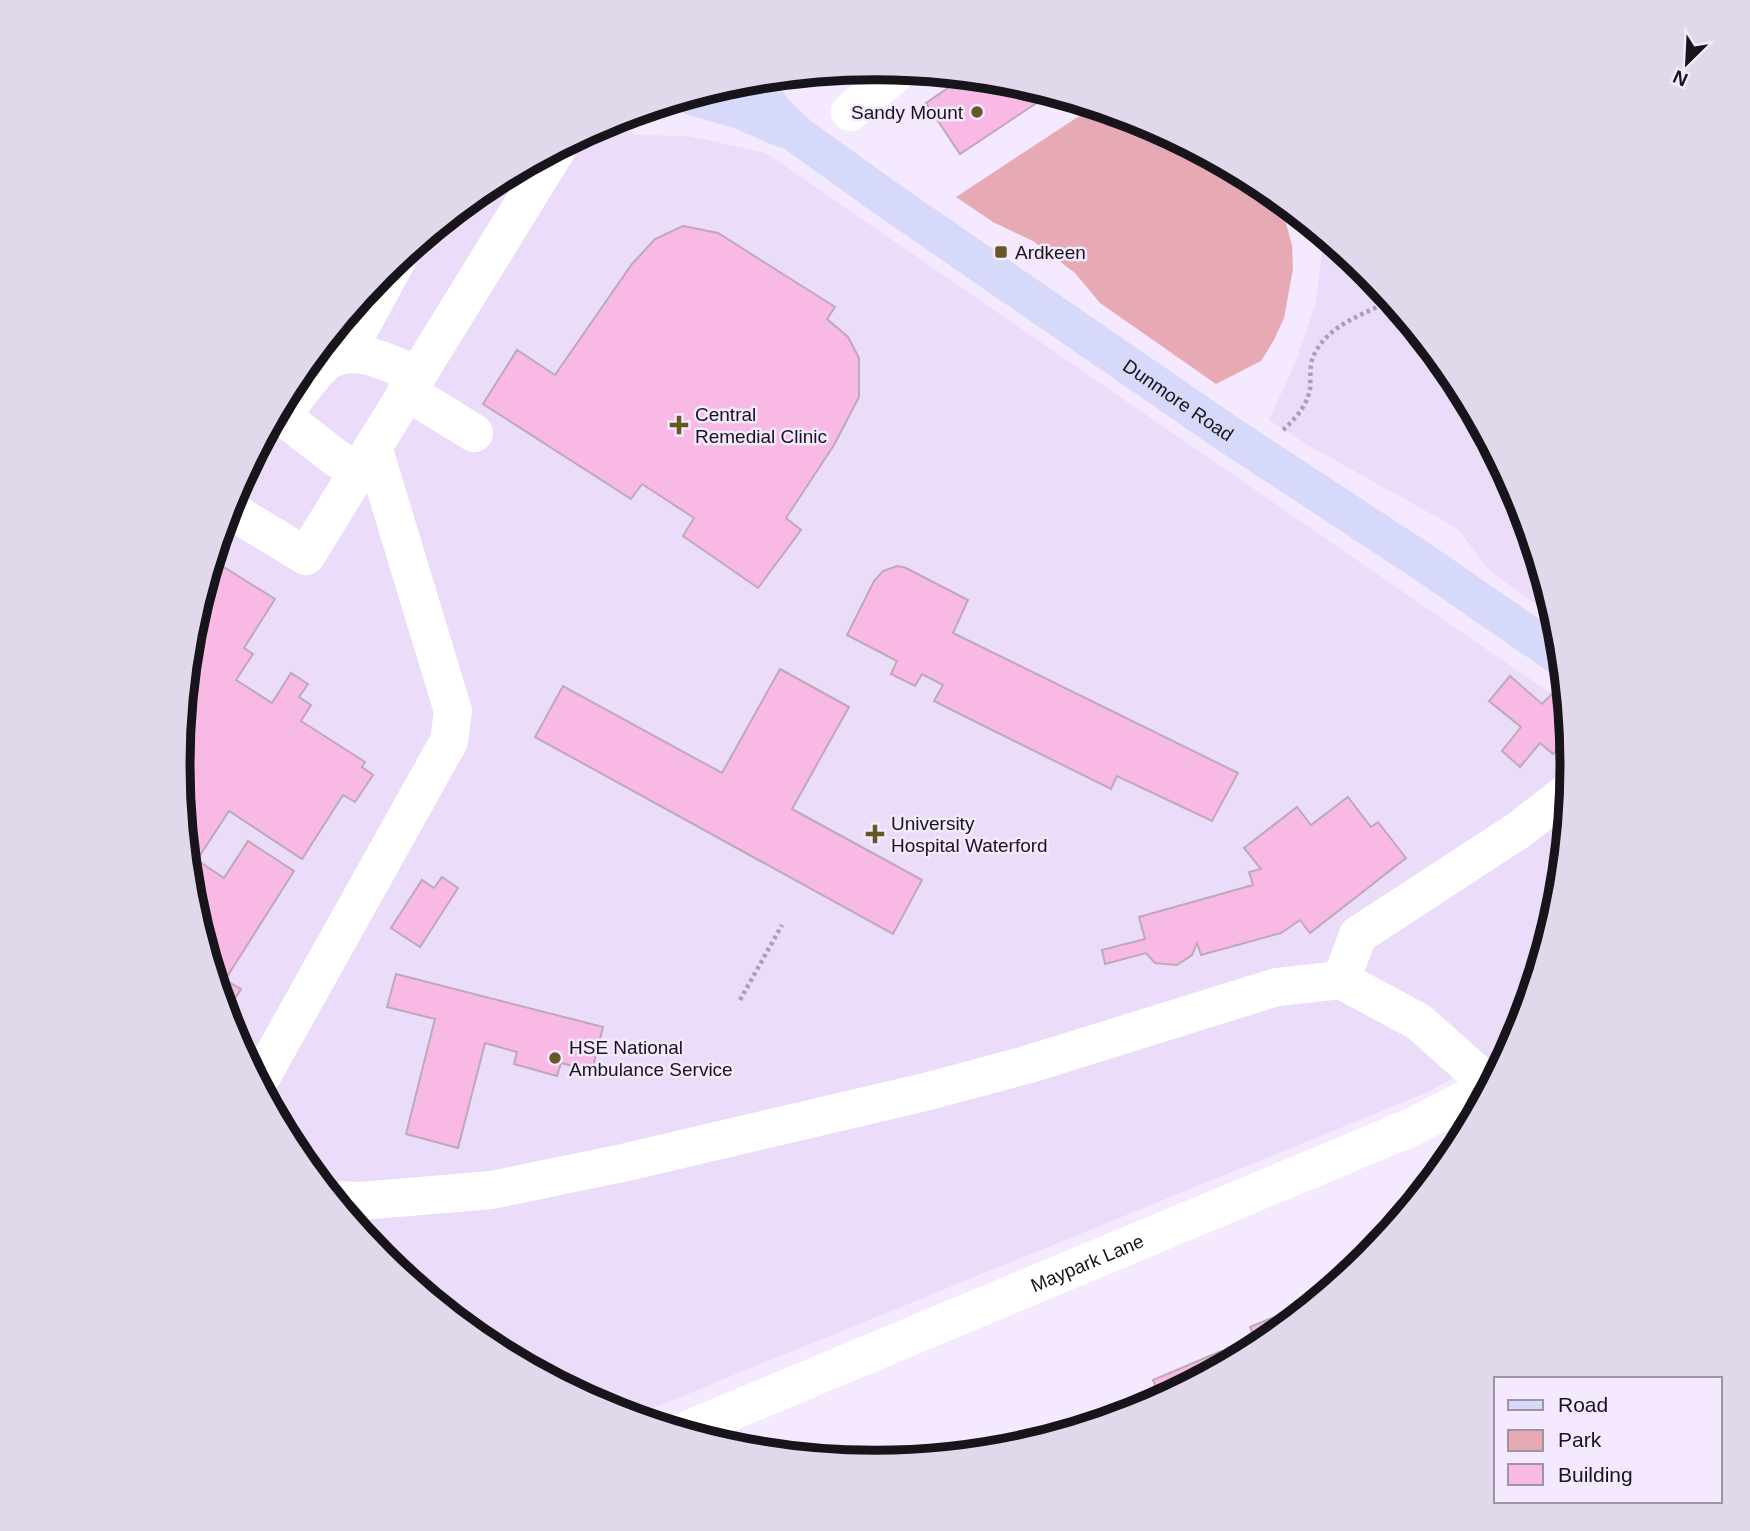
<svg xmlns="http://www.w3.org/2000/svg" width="1750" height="1531" font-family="Helvetica,sans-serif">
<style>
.built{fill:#ebdcf9}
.green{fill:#e7aab5}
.building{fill:#f8bae5;stroke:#bea9b7;stroke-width:2}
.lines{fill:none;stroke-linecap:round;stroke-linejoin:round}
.path{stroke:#a9a0b1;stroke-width:4.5;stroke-dasharray:3.5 3.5;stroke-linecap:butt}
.minor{stroke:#fff;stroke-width:38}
.major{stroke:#d6d9f9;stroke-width:38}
.poi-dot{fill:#675724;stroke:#f4e9fe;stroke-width:2.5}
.labels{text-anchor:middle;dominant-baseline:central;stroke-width:5;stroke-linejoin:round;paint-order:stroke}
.poi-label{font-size:19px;fill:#17141b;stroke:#f4e9fe;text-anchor:start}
.street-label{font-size:19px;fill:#17141b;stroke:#f4e9fe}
.rim{fill:none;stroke:#17141b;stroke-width:9}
</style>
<rect width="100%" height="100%" fill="#f4e9fe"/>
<g class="built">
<path d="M610 121 635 135 688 136 766 153 1566 704 1572 766 1559 902 1519 1033 1513 1044 1428 1092 631 1417 608 1410 487 1345 382 1258 295 1153 231 1032 191 901 178 765 191 629 231 498 295 378 382 272 488 186Z"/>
<path d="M1324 236 1368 273 1455 378 1519 499 1556 619 1490 571 1458 529 1306 444 1269 420 1296 361 1316 303Z"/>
</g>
<path class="green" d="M1093 107 1142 121 1263 186 1285 220 1292 245 1293 269 1284 318 1274 340 1261 361 1216 384 1100 303 1075 273 1033 241 993 222 956 197Z"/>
<g class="building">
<path d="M964 77 1011 82 1050 94 960 154 926 103Z"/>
<path d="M683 226 718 233 835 307 827 319 848 337 859 358V397L834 445 786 518 801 530 758 588 683 536 694 518 642 484 631 499 483 404 517 350 555 375 632 264 655 239Z"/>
<path d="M222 566 275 599 244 648 253 654 236 680 272 703 291 673 308 684 299 697 311 705 301 721 365 762 362 767 373 775 355 802 343 795 302 859 229 811 197 860 224 878 248 841 294 871 225 980 241 989 225 1014 191 901 178 765 191 629 209 569 217 574Z"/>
<path d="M897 566 906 568 968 600 953 633 1238 773 1212 821 1117 776 1111 789 934 701 943 685 922 674 915 686 891 674 897 661 847 635 874 581 883 571Z"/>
<path d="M780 669 849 707 792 809 922 880 893 934 535 737 563 686 722 773Z"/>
<path d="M1510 676 1542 704 1552 694 1566 706 1567 714 1561 721 1568 727 1569 736 1553 754 1540 743 1520 767 1502 751 1521 727 1489 701Z"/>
<path d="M1348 797 1371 827 1378 822 1406 858 1310 933 1300 920 1281 933 1201 955 1197 943 1192 955 1177 965 1155 963 1146 953 1105 964 1102 950 1145 939 1139 917 1253 885 1249 872 1261 869 1244 848 1297 807 1311 825Z"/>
<path d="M442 877 458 888 420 947 391 928 422 880 434 888Z"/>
<path d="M396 974 603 1027 592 1071 561 1063 557 1076 514 1064 517 1052 485 1043 458 1148 406 1134 435 1019 387 1007Z"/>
<path d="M1320 1298 1262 1345 1258 1348 1250 1327Z"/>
<path d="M1221 1351 1226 1365 1161 1399 1153 1380Z"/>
</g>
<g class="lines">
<g class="path">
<path d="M1283 430C1295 419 1307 406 1310 389 1311 379 1309 367 1313 357 1326 326 1363 314 1391 301"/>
<path d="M740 1000 782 925"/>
</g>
<g class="minor">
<path d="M850 112 899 71"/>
<path d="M346 354 397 260"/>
<path d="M406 391 474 433"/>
<path d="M277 412 336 458 359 471"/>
<path d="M283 414C293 402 314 371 326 362 353 343 390 363 416 375"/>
<path d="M228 509 306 556 557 149"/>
<path d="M1341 980 1419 1022 1491 1086"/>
<path d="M258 1083 449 741 453 711 373 447"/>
<path d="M334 1200 361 1201 492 1190 627 1162 925 1092 1026 1065 1277 987 1341 980 1358 935 1519 830 1570 790"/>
<path id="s1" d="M682 1432 1412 1127 1490 1087"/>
</g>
<g class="major">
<path id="s2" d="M750 81 775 113 799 136 884 197 1225 432 1423 562 1562 658"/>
<path d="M692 96 740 110 784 129"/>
</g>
</g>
<g class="poi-dot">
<circle cx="977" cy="112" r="7"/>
<rect x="994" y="245" width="14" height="14" rx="3.5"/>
<path d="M675.5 414.5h7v7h7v7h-7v7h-7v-7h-7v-7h7z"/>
<path d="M871.5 823.5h7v7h7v7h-7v7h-7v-7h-7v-7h7z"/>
<circle cx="555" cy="1058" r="7"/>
</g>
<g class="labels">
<g class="poi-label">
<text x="963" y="112" text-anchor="end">Sandy Mount</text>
<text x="1015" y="252">Ardkeen</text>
<text x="695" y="414">Central<tspan x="695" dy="22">Remedial Clinic</tspan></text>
<text x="891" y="823">University<tspan x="891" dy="22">Hospital Waterford</tspan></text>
<text x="569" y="1047">HSE National<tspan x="569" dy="22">Ambulance Service</tspan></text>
</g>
<g class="street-label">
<text stroke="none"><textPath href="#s2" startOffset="536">Dunmore Road</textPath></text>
<text stroke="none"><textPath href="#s1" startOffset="439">Maypark Lane</textPath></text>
</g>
</g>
<path d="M0 0H1750V1531H0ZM190 765a685 685 0 1 1 1370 0a685 685 0 1 1-1370 0Z" fill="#e2d8ec" fill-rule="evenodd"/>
<path class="rim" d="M190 765a685 685 0 1 1 1370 0a685 685 0 1 1-1370 0Z"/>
<rect x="1494" y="1377" width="228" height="126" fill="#f4e9fe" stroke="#9c94a3" stroke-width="2"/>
<rect x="1508" y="1400" width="35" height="10" fill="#d6d9f9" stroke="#9c94a3" stroke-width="2"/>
<text x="1558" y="1412" font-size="21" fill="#17141b">Road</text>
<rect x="1508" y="1430" width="35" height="21" fill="#e7aab5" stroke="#9c94a3" stroke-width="2"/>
<text x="1558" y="1447" font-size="21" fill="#17141b">Park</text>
<rect x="1508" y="1464" width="35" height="21" fill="#f8bae5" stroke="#9c94a3" stroke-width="2"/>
<text x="1558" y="1482" font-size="21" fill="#17141b">Building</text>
<g transform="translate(1687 63) rotate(204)" stroke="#f4e9fe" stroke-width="5" paint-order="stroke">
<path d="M0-5L12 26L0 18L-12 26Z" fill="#17141b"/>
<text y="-10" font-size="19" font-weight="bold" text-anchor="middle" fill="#17141b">N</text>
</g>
</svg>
